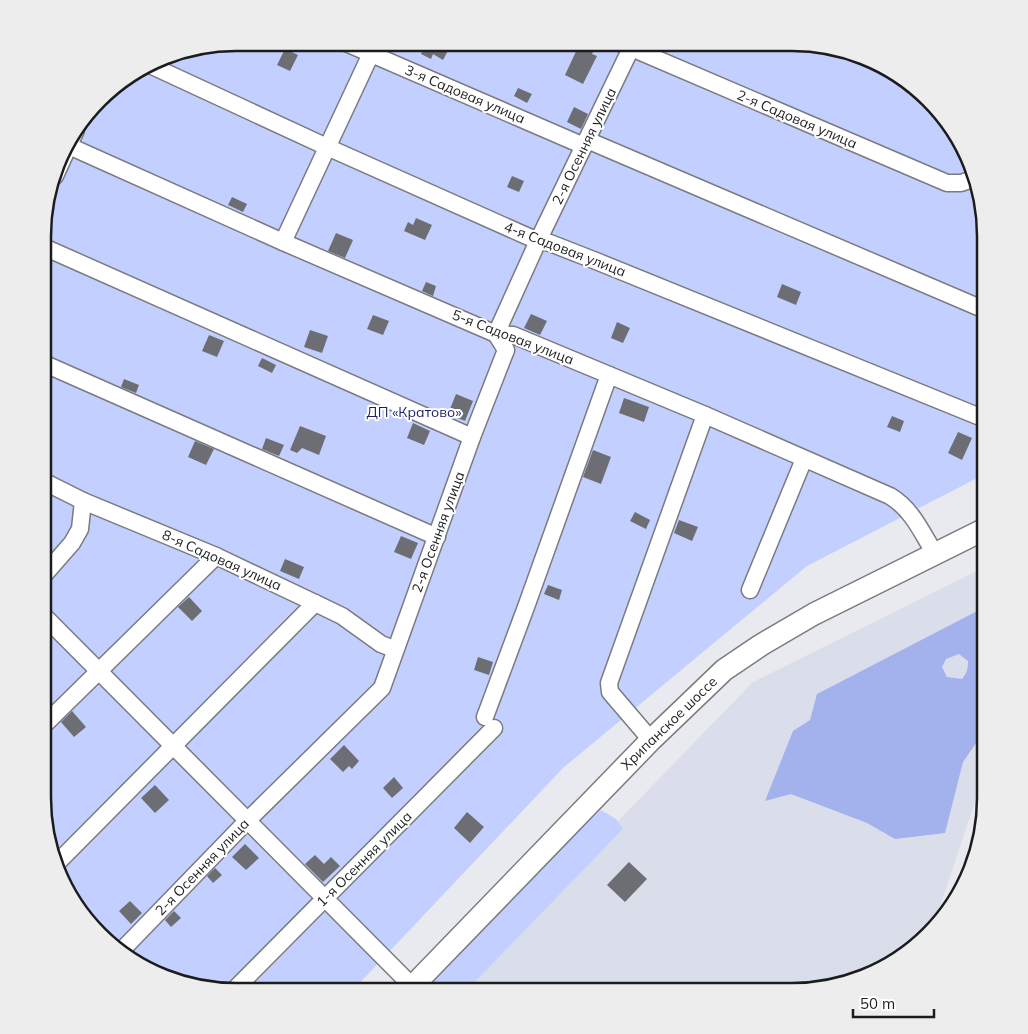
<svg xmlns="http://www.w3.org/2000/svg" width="1028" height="1034" font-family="Mulish,sans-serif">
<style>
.built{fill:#dadeeb}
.green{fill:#c3d0ff}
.water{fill:#a3b1ed;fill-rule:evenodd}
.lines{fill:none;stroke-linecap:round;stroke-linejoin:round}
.stream{stroke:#a3b1ed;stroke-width:3}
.building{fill:#6c6e73}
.minor-casing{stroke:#797b80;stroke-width:19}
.major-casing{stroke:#797b80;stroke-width:24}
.minor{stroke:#fff;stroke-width:16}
.major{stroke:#fff;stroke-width:21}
.labels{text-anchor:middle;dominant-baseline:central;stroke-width:4;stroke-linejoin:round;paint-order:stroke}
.street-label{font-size:14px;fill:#1b1c1e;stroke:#fff}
.park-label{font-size:14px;fill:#1b1f62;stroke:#fff}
.rim{fill:none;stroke:#1b1c1e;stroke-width:2.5}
</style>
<rect width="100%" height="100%" fill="#e9eaf0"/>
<path class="built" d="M985 567V786L978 793 935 921 909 952 854 981 804 991H453L753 682Z"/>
<g class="green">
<path d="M236 43 817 44 888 68 946 119 967 158 981 202 985 224V474L807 566 563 768 352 991H224L150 971 82 915 53 860 43 810 46 199 69 139 109 90 174 53Z"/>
<path d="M601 810 616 819 623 829 466 991H423L542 866Z"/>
</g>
<path class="water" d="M985 607V730L963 762 945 833 895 839 867 823 791 794 765 801 793 731 810 720 817 694ZM959 654 968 661C968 669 967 673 962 679L947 677 942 667 946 659Z"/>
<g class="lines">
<path class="stream" d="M958 892 985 806"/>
</g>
<g class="building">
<path d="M426 43H452L443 60 433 54 431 59 421 54Z"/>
<path d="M580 43 597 44 592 54 597 56 583 84 565 75Z"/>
<path d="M285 49 298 55 290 71 277 65Z"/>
<path d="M518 88 532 94 527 103 514 96Z"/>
<path d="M574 107 588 114 581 129 567 122Z"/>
<path d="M512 176 524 181 519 192 507 187Z"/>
<path d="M232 197 247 204 243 212 228 205Z"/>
<path d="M416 218 432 225 425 240 404 231 408 222 413 225Z"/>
<path d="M336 233 353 240 345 258 328 251Z"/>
<path d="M426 282 436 286 433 296 422 291Z"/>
<path d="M782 284 801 292 796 305 777 297Z"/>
<path d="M531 314 547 321 540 335 524 328Z"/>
<path d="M373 315 389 321 383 335 367 329Z"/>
<path d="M617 322 630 328 623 343 611 338Z"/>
<path d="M310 330 328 336 322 353 304 347Z"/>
<path d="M209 335 224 341 217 357 202 351Z"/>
<path d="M262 358 276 365 272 373 258 366Z"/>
<path d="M124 379 139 385 136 393 121 387Z"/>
<path d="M456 394 473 401 465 421 448 414Z"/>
<path d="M624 398 649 407 644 422 619 413Z"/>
<path d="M892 416 904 421 900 432 887 427Z"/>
<path d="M413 423 430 431 424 445 407 438Z"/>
<path d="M300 426 326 436 319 455 302 448 297 453 290 450Z"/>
<path d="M958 432 972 438 962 460 948 453Z"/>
<path d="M266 438 284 445 279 456 262 449Z"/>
<path d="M195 441 214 449 206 465 188 457Z"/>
<path d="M593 450 611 457 601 484 583 477Z"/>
<path d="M635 512 650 520 646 529 630 521Z"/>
<path d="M679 520 698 527 692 541 674 533Z"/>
<path d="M401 536 418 543 411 559 394 552Z"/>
<path d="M285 559 304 567 299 579 280 571Z"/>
<path d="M548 585 562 590 559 600 544 594Z"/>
<path d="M189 597 202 611 192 621 178 607Z"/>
<path d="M478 657 493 662 489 675 474 670Z"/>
<path d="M72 711 86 727 74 737 61 722Z"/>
<path d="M344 745 359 761 352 769 349 766 343 772 330 759Z"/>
<path d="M394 777 403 788 392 798 383 788Z"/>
<path d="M155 785 169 800 155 813 141 798Z"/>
<path d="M467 812 484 827 470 843 454 828Z"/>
<path d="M245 844 259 858 246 870 232 857Z"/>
<path d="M315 855 324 864 331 857 340 866 323 882 305 864Z"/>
<path d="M629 862 647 879 625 902 607 885Z"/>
<path d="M215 868 222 875 213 883 207 876Z"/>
<path d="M130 901 142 913 131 924 119 911Z"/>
<path d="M174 911 181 918 171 927 165 920Z"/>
</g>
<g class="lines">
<defs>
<g id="minor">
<path d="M346 43 584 146"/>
<path d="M622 44 947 183H961L976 178"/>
<path d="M152 66 327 147 538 241 550 243 596 261 985 419"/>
<path d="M587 140 985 310"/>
<path d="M69 146 283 242 496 334 513 335 705 415 890 496C912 509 922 533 935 554"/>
<path d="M55 176 76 130"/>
<path d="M283 242 376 43"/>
<path d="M46 248 472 437"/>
<path d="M45 364 437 537"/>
<path d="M45 482 83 501 216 556 315 603 342 616 381 644 394 649"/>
<path d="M44 575 72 543 80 529 83 501"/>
<path d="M750 590 804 459"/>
<path d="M44 616 412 986"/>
<path d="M485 717 526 607 609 375"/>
<path d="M43 726 216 556"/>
<path d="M651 740 610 692 609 683 705 415"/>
<path d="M55 865 315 603"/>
<path d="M123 949 247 821 382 688 472 437 506 350 496 334 538 241 633 44"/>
<path d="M233 991 494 728"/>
</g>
<path id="major" d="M408 991 651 740 724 670 761 645 814 614 985 529"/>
</defs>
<use href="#minor" class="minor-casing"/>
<use href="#major" class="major-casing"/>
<use href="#minor" class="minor"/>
<use href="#major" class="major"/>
</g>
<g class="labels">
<g class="street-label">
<text transform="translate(465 94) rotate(23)">3-я Садовая улица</text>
<text transform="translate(797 119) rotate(23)">2-я Садовая улица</text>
<text transform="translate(584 146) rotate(-64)">2-я Осенняя улица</text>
<text transform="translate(565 249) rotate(21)">4-я Садовая улица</text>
<text transform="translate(513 337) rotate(21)">5-я Садовая улица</text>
<text transform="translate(438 532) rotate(-70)">2-я Осенняя улица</text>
<text transform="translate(222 560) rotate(24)">8-я Садовая улица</text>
<text transform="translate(669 723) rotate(-44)">Хрипанское шоссе</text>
<text transform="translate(364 859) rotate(-45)">1-я Осенняя улица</text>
<text transform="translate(202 867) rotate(-46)">2-я Осенняя улица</text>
</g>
<g class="park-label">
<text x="414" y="412">ДП «Кратово»</text>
</g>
</g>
<path d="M0 0H1028V1034H0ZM236 51H792A185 185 0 0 1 977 236V798A185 185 0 0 1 792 983H236A185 185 0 0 1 51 798V236A185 185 0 0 1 236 51Z" fill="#ededed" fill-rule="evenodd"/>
<path class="rim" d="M236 51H792A185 185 0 0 1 977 236V798A185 185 0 0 1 792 983H236A185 185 0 0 1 51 798V236A185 185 0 0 1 236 51Z"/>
<path d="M853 1009v8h81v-8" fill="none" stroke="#1b1c1e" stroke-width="2.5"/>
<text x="860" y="1009" font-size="15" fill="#1b1c1e" stroke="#ffffff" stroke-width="4" paint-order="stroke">50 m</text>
</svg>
